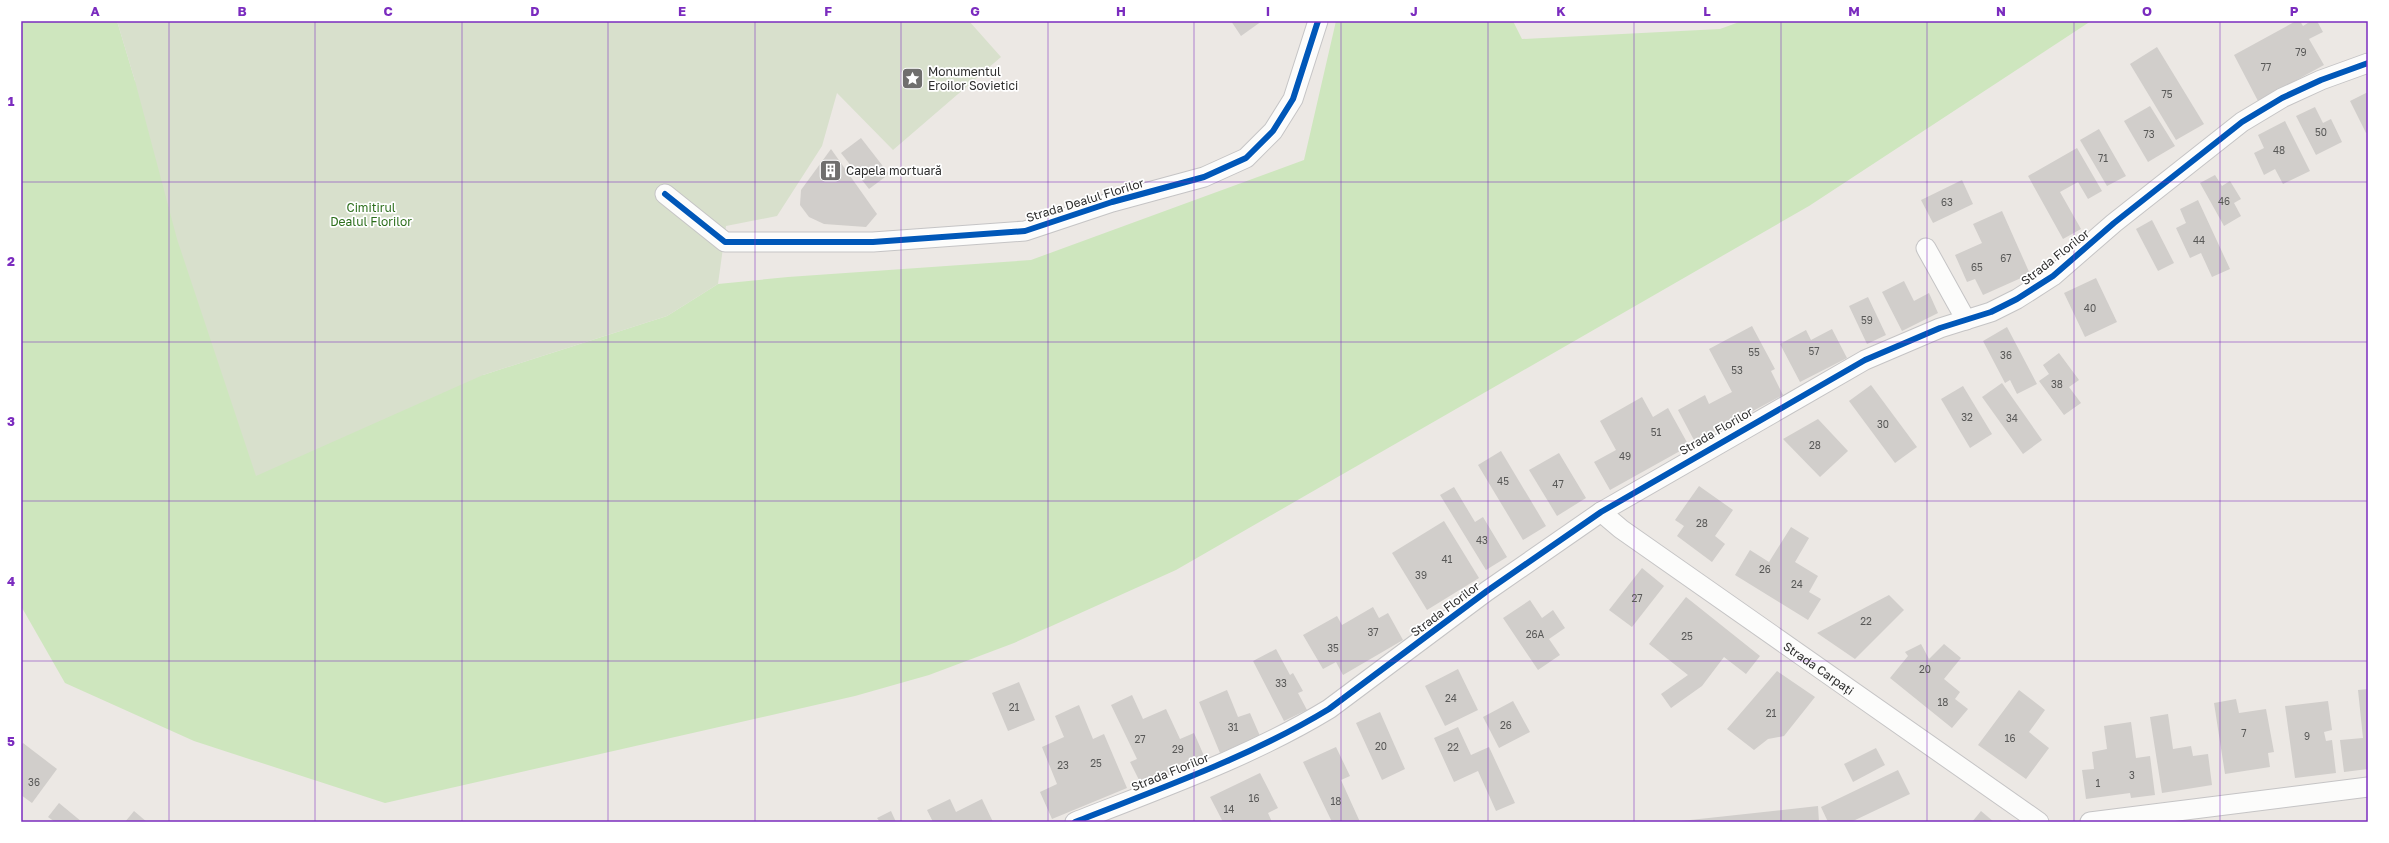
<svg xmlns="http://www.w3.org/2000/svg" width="2389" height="843" font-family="'Golos Text',sans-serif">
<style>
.green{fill:#cee6be}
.cemetery{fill:#d8e0cc}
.building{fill:#d1cecb}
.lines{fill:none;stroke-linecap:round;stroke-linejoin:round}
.street-casing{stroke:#c5c4c5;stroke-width:21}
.street{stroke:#fcfcfb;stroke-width:19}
.cycleway-casing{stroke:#fff;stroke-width:8}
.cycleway{stroke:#0057b8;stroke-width:6}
.grid{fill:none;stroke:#7b2cbf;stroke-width:1;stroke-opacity:0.55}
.labels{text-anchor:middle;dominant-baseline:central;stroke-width:3.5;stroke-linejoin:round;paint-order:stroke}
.number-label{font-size:10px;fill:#585857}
.poi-label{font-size:12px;fill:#2e2e2e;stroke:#fff;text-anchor:start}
.street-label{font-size:12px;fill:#2e2e2e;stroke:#fff}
.park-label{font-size:12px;fill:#2c6e1b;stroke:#fff}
.neatline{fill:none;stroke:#7b2cbf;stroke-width:1.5}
.grid-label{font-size:13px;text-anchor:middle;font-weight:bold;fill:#7b2cbf}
</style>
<rect width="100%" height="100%" fill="#ece8e4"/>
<path class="green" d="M21 21H117L135 81 483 375 667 316 718 284 788 277 1031 260 1304 160 1336 21H1513L1522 39 1720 29 1742 21H2091L1809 206 1176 570 1014 643 929 675 855 696 385 803 194 741 65 683 21 606Z"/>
<path class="cemetery" d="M117 21H969L1001 57 893 150 837 93 822 146 777 216 726 226 718 284 667 316 483 375 256 476 177 239 135 81Z"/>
<g class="building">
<path d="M1231 21H1262L1241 36Z"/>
<path d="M2296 21H2300L2303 26 2311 21H2317L2323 32 2309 39 2324 65 2258 101 2234 55Z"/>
<path d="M2157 47 2204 124 2176 140 2130 64Z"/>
<path d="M2368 92V132L2366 133 2350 101Z"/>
<path d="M2150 106 2175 146 2148 162 2124 121Z"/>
<path d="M2315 107 2323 123 2331 119 2342 142 2316 155 2296 116Z"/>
<path d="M2285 121 2310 171 2283 184 2275 169 2264 175 2254 153 2264 148 2258 135Z"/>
<path d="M2099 129 2126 176 2107 186 2080 140Z"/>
<path d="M861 138 889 174 869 189 841 153Z"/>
<path d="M2077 148 2102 191 2088 199 2078 182 2060 192 2081 229 2063 239 2028 176Z"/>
<path d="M831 149 877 214 866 227 824 224 809 217 800 205 801 190Z"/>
<path d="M2215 175 2222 186 2230 181 2241 199 2234 203 2241 216 2224 226 2200 183Z"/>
<path d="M1962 180 1973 204 1933 223 1921 200Z"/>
<path d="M2198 200 2230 269 2212 277 2201 253 2190 258 2176 228 2186 223 2180 209Z"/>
<path d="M2002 211 2030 274 1983 295 1975 279 1967 282 1955 255 1982 243 1973 224Z"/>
<path d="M2152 220 2174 263 2158 271 2136 229Z"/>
<path d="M2096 278 2117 322 2085 337 2064 293Z"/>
<path d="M1904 281 1914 301 1929 293 1938 313 1902 331 1882 292Z"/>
<path d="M1868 297 1886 335 1867 344 1849 306Z"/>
<path d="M1752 326 1775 369 1771 371 1783 395 1695 442 1678 410 1705 395 1709 404 1732 392 1709 349Z"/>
<path d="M2007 327 2037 384 2017 394 2010 380 2005 383 1983 341Z"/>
<path d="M1832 329 1847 358 1800 382 1780 344 1806 330 1811 340Z"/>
<path d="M2059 353 2079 380 2069 387 2081 403 2064 415 2039 381 2049 374 2043 365Z"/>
<path d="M2002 383 2042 440 2023 454 1982 397Z"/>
<path d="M1871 385 1917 447 1895 463 1849 401Z"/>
<path d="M1963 386 1992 434 1970 448 1941 399Z"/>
<path d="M1642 397 1653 417 1668 408 1689 446 1610 490 1594 462 1616 450 1600 421Z"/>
<path d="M1818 419 1848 451 1820 477 1783 439Z"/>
<path d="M1501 451 1546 526 1523 540 1478 465Z"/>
<path d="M1559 453 1586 498 1557 516 1529 470Z"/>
<path d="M1699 486 1733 510 1715 536 1725 544 1712 562 1677 536 1684 526 1675 520Z"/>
<path d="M1454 487 1475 522 1483 517 1507 557 1486 570 1440 495Z"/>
<path d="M1444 521 1479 578 1427 610 1392 553Z"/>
<path d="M1791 527 1809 538 1795 562 1818 576 1809 592 1821 599 1808 620 1735 575 1750 550 1769 562Z"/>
<path d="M1642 568 1664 586 1632 627 1609 610Z"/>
<path d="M1889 595 1904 610 1855 659 1817 633Z"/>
<path d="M1686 597 1760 656 1746 674 1724 657 1702 686 1671 708 1661 694 1688 675 1649 644Z"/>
<path d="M1530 600 1542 618 1553 610 1565 628 1549 639 1560 655 1538 670 1503 618Z"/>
<path d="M1373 607 1379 618 1388 613 1403 640 1343 675 1336 662 1323 669 1303 635 1337 616 1342 625Z"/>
<path d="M1921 644 1929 659 1944 644 1961 658 1944 679 1960 692 1955 699 1968 709 1952 728 1890 678 1908 656 1905 652Z"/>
<path d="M1276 649 1290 675 1293 673 1303 691 1298 693 1307 710 1284 721 1253 661Z"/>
<path d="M1458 669 1478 710 1445 726 1425 686Z"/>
<path d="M1777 671 1815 697 1784 736 1768 739 1754 750 1727 729Z"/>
<path d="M1019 682 1035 720 1008 731 992 693Z"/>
<path d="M2368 689V769L2344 772 2340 740 2363 738 2358 690Z"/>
<path d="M1227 690 1238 717 1250 713 1260 736 1220 753 1199 702Z"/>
<path d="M2019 690 2045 710 2029 732 2049 748 2026 779 1978 745Z"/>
<path d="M1132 695 1143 719 1166 709 1180 739 1194 733 1205 758 1142 786 1130 762 1137 759 1111 705Z"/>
<path d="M2236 699 2239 713 2266 709 2274 752 2268 753 2270 767 2225 774 2214 703Z"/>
<path d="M1513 701 1530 732 1499 748 1483 717Z"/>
<path d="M2328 701 2332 730 2324 732 2326 741 2332 740 2336 773 2295 778 2285 706Z"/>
<path d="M1079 705 1093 739 1104 734 1127 788 1052 819 1040 792 1057 784 1042 747 1064 737 1055 716Z"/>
<path d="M1380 712 1405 769 1382 780 1356 723Z"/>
<path d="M2168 714 2173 749 2191 746 2193 756 2208 754 2212 785 2162 793 2150 717Z"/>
<path d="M2131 722 2136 758 2150 756 2155 795 2131 798 2130 793 2086 799 2082 770 2094 769 2092 752 2107 749 2104 726Z"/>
<path d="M1458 727 1471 755 1489 747 1515 803 1496 811 1478 771 1454 782 1434 738Z"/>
<path d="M23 743 57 769 32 803 21 795V746Z"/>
<path d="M1336 747 1350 776 1341 780 1360 822H1332L1303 762Z"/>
<path d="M1876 748 1885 765 1853 782 1844 764Z"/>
<path d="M1898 770 1910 794 1851 822H1828L1821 807Z"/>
<path d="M1260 773 1278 808 1268 813 1272 822H1223L1210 797Z"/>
<path d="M950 799 956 812 982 799 993 822H933L927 810Z"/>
<path d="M59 803 82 822H55L48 817Z"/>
<path d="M1818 806 1819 822H1681V821Z"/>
<path d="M134 811 147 822H125Z"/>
<path d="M891 811 896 822H880L877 818Z"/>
<path d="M1981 811 1994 822H1972Z"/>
</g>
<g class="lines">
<defs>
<g id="street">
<path d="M665 194 725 242H873L1025 231 1112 202 1204 177 1246 158 1273 131 1293 99 1318 21"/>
<path d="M1926 248 1966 320"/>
<path id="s1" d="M1601 512 1621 529 2039 822"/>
<path d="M1075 822C1161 788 1250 757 1329 709L1487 591 1601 512 1865 360 1940 328 1991 312 2017 299 2053 276 2114 223 2242 122 2282 98 2321 80 2368 63"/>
<path d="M2090 822 2368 787"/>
</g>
</defs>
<use href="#street" class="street-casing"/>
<use href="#street" class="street"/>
<defs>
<g id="cycleway">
<path d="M665 194 725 242H873L1025 231 1112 202 1204 177 1246 158 1273 131 1293 99 1318 21"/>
<path d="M1075 822C1161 788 1250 757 1329 709L1487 591 1601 512 1865 360 1940 328 1991 312 2017 299 2053 276 2114 223 2242 122 2282 98 2321 80 2368 63"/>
</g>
</defs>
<use href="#cycleway" class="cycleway-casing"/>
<use href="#cycleway" class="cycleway"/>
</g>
<path class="grid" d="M169 21V822M315 21V822M462 21V822M608 21V822M755 21V822M901 21V822M1048 21V822M1194 21V822M1341 21V822M1488 21V822M1634 21V822M1781 21V822M1927 21V822M2074 21V822M2220 21V822M21 182H2368M21 342H2368M21 501H2368M21 661H2368"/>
<defs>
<symbol id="sight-square" viewBox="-11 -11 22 22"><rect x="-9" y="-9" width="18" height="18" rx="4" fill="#706f6e" stroke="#fff"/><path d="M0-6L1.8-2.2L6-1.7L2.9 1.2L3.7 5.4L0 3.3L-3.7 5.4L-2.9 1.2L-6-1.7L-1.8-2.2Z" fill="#fff"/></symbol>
<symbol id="building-square" viewBox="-11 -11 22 22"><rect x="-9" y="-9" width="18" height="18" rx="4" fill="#706f6e" stroke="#fff"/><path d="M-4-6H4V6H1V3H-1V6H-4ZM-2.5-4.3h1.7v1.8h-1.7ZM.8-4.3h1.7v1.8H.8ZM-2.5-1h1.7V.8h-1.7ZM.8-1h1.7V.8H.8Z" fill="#fff"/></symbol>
</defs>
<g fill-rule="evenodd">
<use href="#sight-square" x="900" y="66" width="25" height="25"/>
<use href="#building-square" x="818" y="158" width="25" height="25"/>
</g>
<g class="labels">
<g class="number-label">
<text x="2301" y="52">79</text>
<text x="2266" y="67">77</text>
<text x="2167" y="94">75</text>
<text x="2321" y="132">50</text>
<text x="2149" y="134">73</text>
<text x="2279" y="150">48</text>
<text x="2103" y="158">71</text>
<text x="2224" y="201">46</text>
<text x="1947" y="202">63</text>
<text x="2199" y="240">44</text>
<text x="2006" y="258">67</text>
<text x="1977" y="267">65</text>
<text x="2090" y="308">40</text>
<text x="1867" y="320">59</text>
<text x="1814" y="351">57</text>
<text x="1754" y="352">55</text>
<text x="2006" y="355">36</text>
<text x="1737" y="370">53</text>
<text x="2057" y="384">38</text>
<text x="1967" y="417">32</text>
<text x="2012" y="418">34</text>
<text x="1883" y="424">30</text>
<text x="1656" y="432">51</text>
<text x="1815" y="445">28</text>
<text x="1625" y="456">49</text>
<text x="1503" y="481">45</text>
<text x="1558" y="484">47</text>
<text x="1702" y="523">28</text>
<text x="1482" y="540">43</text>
<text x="1447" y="559">41</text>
<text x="1765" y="569">26</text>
<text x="1421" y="575">39</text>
<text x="1797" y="584">24</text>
<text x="1637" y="598">27</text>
<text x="1866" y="621">22</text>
<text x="1373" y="632">37</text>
<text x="1535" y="634">26A</text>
<text x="1687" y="636">25</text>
<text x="1333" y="648">35</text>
<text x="1925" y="669">20</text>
<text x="1281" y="683">33</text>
<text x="1451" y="698">24</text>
<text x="1943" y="702">18</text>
<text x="1014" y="707">21</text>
<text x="1771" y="713">21</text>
<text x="1506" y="725">26</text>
<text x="1233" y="727">31</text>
<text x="2244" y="733">7</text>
<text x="2307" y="736">9</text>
<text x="2010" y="738">16</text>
<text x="1140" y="739">27</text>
<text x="1381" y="746">20</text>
<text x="1453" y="747">22</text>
<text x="1178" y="749">29</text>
<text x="1096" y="763">25</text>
<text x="1063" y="765">23</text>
<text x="2132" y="775">3</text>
<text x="34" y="782">36</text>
<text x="2098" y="783">1</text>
<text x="1254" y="798">16</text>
<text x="1336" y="801">18</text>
<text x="1229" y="809">14</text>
</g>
<g class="poi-label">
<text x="928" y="71">Monumentul<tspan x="928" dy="14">Eroilor Sovietici</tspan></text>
<text x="846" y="170">Capela mortuară</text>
</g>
<g class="street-label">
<text transform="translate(1085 200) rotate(-17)">Strada Dealul Florilor</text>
<text transform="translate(2055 257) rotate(-38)">Strada Florilor</text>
<text transform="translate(1716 431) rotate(-30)">Strada Florilor</text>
<text transform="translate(1445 609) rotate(-37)">Strada Florilor</text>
<text stroke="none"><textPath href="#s1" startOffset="268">Strada Carpați</textPath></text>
<text transform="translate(1170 772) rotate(-22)">Strada Florilor</text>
</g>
<g class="park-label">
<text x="371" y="207">Cimitirul<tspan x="371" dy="14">Dealul Florilor</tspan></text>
</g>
</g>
<rect width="2389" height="843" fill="none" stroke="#ffffff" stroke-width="44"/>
<rect x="22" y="22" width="2345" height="799" class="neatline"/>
<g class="grid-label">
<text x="95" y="16">A</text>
<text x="242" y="16">B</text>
<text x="388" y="16">C</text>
<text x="535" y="16">D</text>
<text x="682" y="16">E</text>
<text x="828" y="16">F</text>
<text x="975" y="16">G</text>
<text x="1121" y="16">H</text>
<text x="1268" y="16">I</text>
<text x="1414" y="16">J</text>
<text x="1561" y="16">K</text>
<text x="1707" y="16">L</text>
<text x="1854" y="16">M</text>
<text x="2001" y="16">N</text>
<text x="2147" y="16">O</text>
<text x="2294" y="16">P</text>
<text x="11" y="106">1</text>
<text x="11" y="266">2</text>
<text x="11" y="426">3</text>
<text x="11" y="586">4</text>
<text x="11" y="746">5</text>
</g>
</svg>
